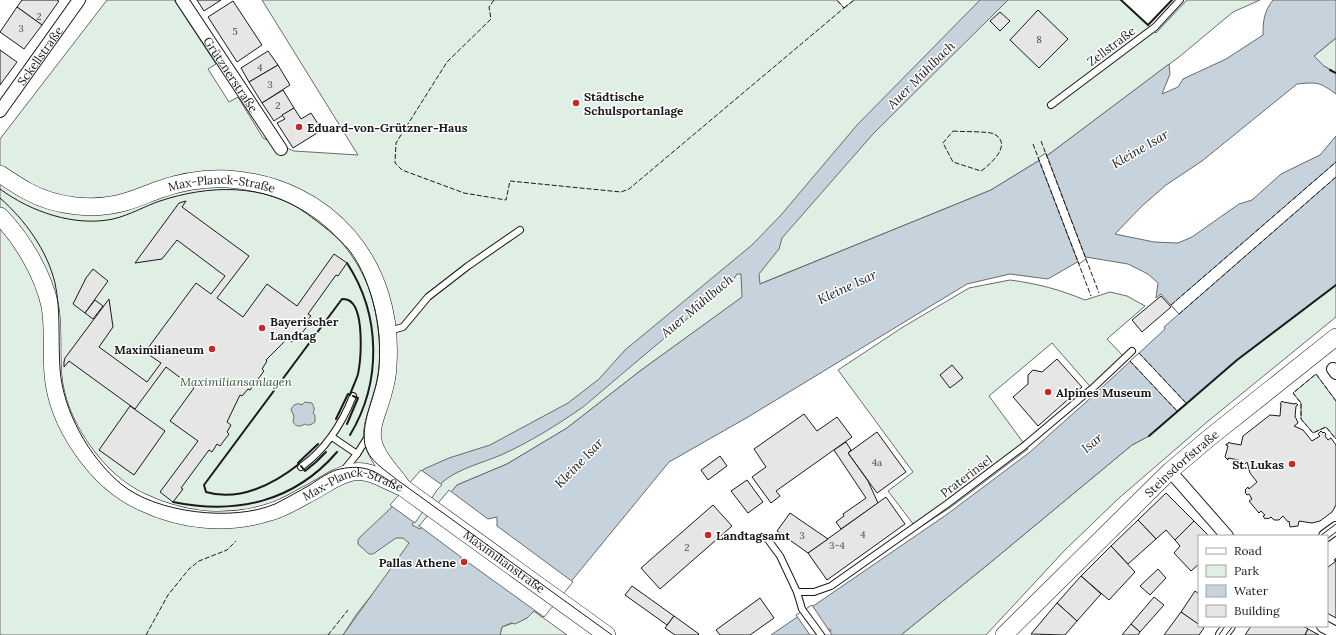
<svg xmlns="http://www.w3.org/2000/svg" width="1336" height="635" font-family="Lora,serif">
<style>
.green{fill:#e0efe3;stroke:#6a6a6a}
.water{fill:#c6d2dc;stroke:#6a6a6a;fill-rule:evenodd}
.pier{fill:#fff;stroke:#6a6a6a}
.building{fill:#e6e6e6;stroke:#1a1a1a}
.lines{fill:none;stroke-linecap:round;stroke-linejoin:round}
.lane-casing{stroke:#1a1a1a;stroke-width:8}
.street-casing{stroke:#1a1a1a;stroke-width:14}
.secondary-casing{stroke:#1a1a1a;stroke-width:18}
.lane{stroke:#fff;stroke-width:6}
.street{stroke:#fff;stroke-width:12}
.secondary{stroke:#fff;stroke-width:17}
.tram{stroke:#1a1a1a;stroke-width:1}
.fence{stroke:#1a1a1a;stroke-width:1;stroke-dasharray:5 2;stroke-linecap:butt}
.wall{stroke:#1a1a1a;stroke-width:2}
.poi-dot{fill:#c62828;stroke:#fff;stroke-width:1.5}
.labels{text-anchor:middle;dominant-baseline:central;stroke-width:3;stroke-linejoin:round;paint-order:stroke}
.number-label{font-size:10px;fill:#4d4d4d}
.street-label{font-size:12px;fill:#1a1a1a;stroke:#fff}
.poi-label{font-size:12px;font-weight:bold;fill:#1a1a1a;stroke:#fff;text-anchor:start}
.park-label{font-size:12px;font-style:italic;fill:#2b5a34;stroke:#fff}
.water-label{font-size:13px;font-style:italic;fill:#1a1a1a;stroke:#fff}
</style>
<rect width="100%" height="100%" fill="#fff"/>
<g class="green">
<path d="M107 0H174L216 64 208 69 229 102 238 97 263 138 294 151 358 155 262 0H837L844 8 854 0H1121L1156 33 1187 0H1260L1233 12 1179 57 1048 155 991 190 762 283 640 371 567 428 507 464 457 485 356 615 343 635H0V139Z"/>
<path d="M1336 38V73L1324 66 1314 56Z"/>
<path d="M1010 280C1039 284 1058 289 1085 300L1110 292 1127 296 1145 306 1107 339 1127 360 1094 391 1052 343 989 396 1028 449 951 507 917 529 888 491 913 472 838 370 903 327 969 288Z"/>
<path d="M1336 285V317L1207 422 1118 499 1065 550 986 635H901L991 562 1132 445 1149 436 1237 360Z"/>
<path d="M1316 374 1336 401V439L1326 427 1313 433 1301 419V403L1293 393Z"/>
<path d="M534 611 567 635H500L502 627 527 618Z"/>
</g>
<g class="water">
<path d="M980 0H1008L873 134 782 238 779 249 759 274 760 284 991 190 1048 155 1169 64 1170 74 1162 94 1178 87 1183 79 1226 59 1263 35C1263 20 1264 12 1273 0H1336V38L1314 56 1324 66 1336 73V94C1319 82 1318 82 1297 84L1202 161 1166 185 1142 206 1115 234 1154 242 1178 243 1192 237 1239 204 1252 200 1281 174 1320 155 1336 136V285L1237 360 1149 436 1132 445 991 562 901 635H825L831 631V630L829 629 819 635H771L946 515 1030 452 1095 394 1165 329 1164 327 1179 314 1161 294 1156 298 1158 283 1148 274 1128 264 1086 257 1048 279 1010 274 967 284 748 417 669 462 542 617 534 611 527 618 515 624 511 623 502 627 500 635H343L409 543 403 538H396L373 554H369L358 544V540L360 537 391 508 424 469 449 458 490 445 568 403 599 379 625 350 752 245 781 215 857 125ZM737 274H741L742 297 640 371 567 428 507 464 457 485 420 529 412 525C420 510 431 491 445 480 461 468 482 463 501 455 530 442 557 425 583 407L733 280Z"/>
<path d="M305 402 312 403C314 407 315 409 313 413L315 415V422C311 425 309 426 305 424 300 427 296 427 293 422L294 416 291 410C293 405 296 402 302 405Z"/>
</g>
<g class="pier">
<path d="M1046 153 1086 259 1079 264 1038 158Z"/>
<path d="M1336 162V177L1179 314 1171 305Z"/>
<path d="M1139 353 1186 403 1177 411 1130 361Z"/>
<path d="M421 470 442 485 437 490 415 523 390 505Z"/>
<path d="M449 490 488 519 497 517V526L573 582 544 617 469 563 461 564V557L418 525 419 526Z"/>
<path d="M812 605 832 635H810L796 615Z"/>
</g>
<g class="building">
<path d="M22 0H57L59 1 42 25 17 7Z"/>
<path d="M197 0H221L204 11Z"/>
<path d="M233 1 262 45 237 62 208 17Z"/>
<path d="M17 7 42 25 24 49 0 32Z"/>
<path d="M1038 10 1068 39 1039 68 1010 40Z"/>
<path d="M1000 12 1010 21 1000 31 990 21Z"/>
<path d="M0 50 17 62 0 85Z"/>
<path d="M268 51 278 65 249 82 241 68Z"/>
<path d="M278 65 290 85 262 103 249 82Z"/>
<path d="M283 90 294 108 274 121 262 103Z"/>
<path d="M294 108 301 119 311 113 322 130 293 148 277 123 285 119 282 115Z"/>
<path d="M186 201 182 207 249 256 217 298 243 317 267 284 297 306 334 254 347 263 338 276 336 275 308 314 311 316 305 323 308 325 299 337 297 335 292 342 287 339 266 360 267 361 262 369 264 371 250 390 248 389 242 396 240 395 227 422 231 425 227 432 229 434 220 446 217 444 212 452 209 450 181 488 183 489 173 502 160 492 198 441 170 421 194 388 166 367 135 409 69 361 64 367V362L65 358 109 299 113 327 99 347 147 382 161 363 145 352 196 283 211 294 225 276 177 240 162 259 135 263 179 203Z"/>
<path d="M93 269 108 281 85 313 73 304 86 278Z"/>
<path d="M1161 296 1171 307 1142 332 1132 320Z"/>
<path d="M95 300 103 306 93 319 85 313Z"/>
<path d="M1057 359 1082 387 1038 426 1013 397 1028 384V375L1033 370 1042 372Z"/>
<path d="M952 365 963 378 950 388 940 375Z"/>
<path d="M1282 401 1283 402 1295 404 1296 403 1298 405 1296 406 1295 417 1296 418 1298 423 1294 426 1303 430 1312 441 1320 436 1318 434 1321 431 1323 433 1324 432 1326 434 1325 436 1328 440 1331 438 1336 445V505L1332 512 1320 521 1312 523 1299 521 1298 526 1290 527 1289 521 1288 522 1283 516 1279 520H1274L1271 517 1268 519 1267 518 1265 519 1263 516 1265 515 1261 511 1259 513 1249 501 1252 499 1249 494 1247 495 1245 492 1246 491 1245 490 1248 487 1249 489 1257 482 1250 473 1247 462 1244 465 1239 460 1228 458V460L1225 457 1228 446 1226 445V444H1228L1229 442 1230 443 1241 445 1243 436 1270 415 1280 416 1281 404H1280Z"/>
<path d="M130 406 165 431 134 475 99 450Z"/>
<path d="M804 414 817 431 837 417 852 437 776 491 780 496 771 503 752 477 766 467 754 449Z"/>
<path d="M877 432 906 472 877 493 848 453Z"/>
<path d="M846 442 851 450 848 453 868 481 878 503 841 529 836 522 844 516 843 514 866 498 834 450Z"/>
<path d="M720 456 727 466 708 480 701 470Z"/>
<path d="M747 480 763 502 748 513 731 491Z"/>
<path d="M1166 493 1194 521 1175 540 1166 530 1156 539 1138 520Z"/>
<path d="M886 497 905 524 827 580 808 553Z"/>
<path d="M713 505 732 526 660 589 641 568Z"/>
<path d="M790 513 828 539 808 553 777 531Z"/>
<path d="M1138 520 1156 539 1128 564 1111 546Z"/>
<path d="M1194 521 1209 536H1199V564L1191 571 1174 553 1180 546 1175 540Z"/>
<path d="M1111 546 1135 572 1109 600 1081 576Z"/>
<path d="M1336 558V618L1327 613V568L1336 561 1334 560Z"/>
<path d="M1158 569 1166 578 1150 595 1140 586Z"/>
<path d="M1081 576 1101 594 1077 621 1057 603Z"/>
<path d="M632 586 674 616 667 625 625 595Z"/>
<path d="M1195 591 1199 594V625L1181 612Z"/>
<path d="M1154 597 1164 605 1140 632 1131 624Z"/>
<path d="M760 598 774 618 750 635H720L716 630Z"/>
<path d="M1057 603 1077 621 1065 635 1031 634Z"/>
<path d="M1181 612 1204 628 1199 635H1164Z"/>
<path d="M674 616 699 634 698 635H675L665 628Z"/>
<path d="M1131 624 1140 632 1138 635H1122Z"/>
<path d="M1251 626H1303L1308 629 1305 635H1245Z"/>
<path d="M1308 629 1319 635H1305Z"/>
</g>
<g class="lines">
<defs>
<g id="lane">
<path d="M1051 105 1155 27 1180 0"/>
<path d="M389 331 403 327 428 297 468 266 520 230"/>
<path d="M332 437 357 454"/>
<path d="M301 467C326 449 342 424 353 396"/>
<path d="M344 470 357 454 369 435"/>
<path d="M766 537 780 556 797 592 802 609 821 635"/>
<path d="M797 592H814L831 586 947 504 1024 446 1095 386 1132 351"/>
</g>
<g id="street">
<path id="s1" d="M182 0 281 149"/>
<path id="s2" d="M0 111 79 0"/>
<path d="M1333 369 1336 373"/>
<path d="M1170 471 1227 536"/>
<path d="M1325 536 1336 528"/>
<path d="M1323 626 1336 633"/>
<path d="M1222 635 1229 626"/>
</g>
<g id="secondary">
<path id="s3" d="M0 174C9 180 18 186 27 191 56 207 94 211 125 202 136 199 147 194 158 190 180 182 206 178 228 179 329 186 395 265 388 365 388 376 385 387 382 397 378 412 370 426 373 441 377 458 391 471 401 485"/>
<path id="s4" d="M0 216C23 240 43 274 50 306 54 328 51 351 53 374 57 424 96 481 142 502 182 521 227 526 270 512 282 509 295 501 306 495 321 488 336 475 353 472 370 469 386 481 402 487L607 635"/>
<path id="s5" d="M1004 635 1170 471 1209 438 1336 337"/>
</g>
</defs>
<use href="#lane" class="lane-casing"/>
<use href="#street" class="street-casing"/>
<use href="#secondary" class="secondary-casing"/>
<use href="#lane" class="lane"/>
<use href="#street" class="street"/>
<use href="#secondary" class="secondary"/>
<g class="tram">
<path d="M0 189C31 212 75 227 113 219 130 215 145 206 160 201 208 185 264 183 306 213 321 224 337 236 349 250 374 282 385 341 377 380 373 400 361 424 365 445 369 461 384 469 396 479L612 635"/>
<path d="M0 198C25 220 47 250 55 283 61 311 58 340 60 369 63 411 89 457 121 484 156 513 233 522 275 504 287 498 299 491 310 485 319 479 330 471 340 469 365 464 375 471 394 484"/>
<path d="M1320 536 1336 524"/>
<path d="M1327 539 1336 532"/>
<path d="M1219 635 1225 626"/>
<path d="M1226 635 1233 626"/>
</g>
<g class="fence">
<path d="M494 0 489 7 491 19 447 62 396 143 395 163 402 170 464 193 506 200 510 181 621 192 629 189 844 8 837 0"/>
<path d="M844 8 854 0"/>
<path d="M953 131C962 132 988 131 994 134 1013 144 991 164 981 171L953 162 943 143Z"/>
<path d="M1041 141 1099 293"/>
<path d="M1033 144 1091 296"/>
<path d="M1171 305 1336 162"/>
<path d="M1179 314 1336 177"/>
<path d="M1139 353 1186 403"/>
<path d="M1130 361 1177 411"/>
<path d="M1336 401 1316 374 1293 393 1301 403V419L1313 433 1326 427 1336 439"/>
<path d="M146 635 168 595 189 569 199 561 227 550 236 541"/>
<path d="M328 635 348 610"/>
</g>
<g class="wall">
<path d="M1121 0 1148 25 1172 0"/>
<path d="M1330 70 1336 73"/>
<path d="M347 263C381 315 382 382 350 435"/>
<path d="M347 424 358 398 353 396"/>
<path d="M1149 436 1237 360 1336 285"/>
<path d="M318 444 298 463 299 464C274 484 239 502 206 492L204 485 342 299C344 299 346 299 348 300 365 307 361 359 358 374 356 381 352 388 350 395L348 394 336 419"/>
<path d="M301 466 305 471 316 462 326 452"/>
<path d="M173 502C236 515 294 502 337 452"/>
</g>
</g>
<g class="poi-dot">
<circle cx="576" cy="103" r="4"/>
<circle cx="299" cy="127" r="4"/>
<circle cx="262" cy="328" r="4"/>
<circle cx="212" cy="349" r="4"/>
<circle cx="1048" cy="392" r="4"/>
<circle cx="1292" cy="464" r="4"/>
<circle cx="708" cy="535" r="4"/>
<circle cx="464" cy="562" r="4"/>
</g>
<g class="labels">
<g class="number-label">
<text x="39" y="16">2</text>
<text x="21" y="28">3</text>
<text x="235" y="31">5</text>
<text x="1039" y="39">8</text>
<text x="260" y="67">4</text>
<text x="270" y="84">3</text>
<text x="278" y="105">2</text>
<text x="877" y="462">4a</text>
<text x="863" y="534">4</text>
<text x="802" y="535">3</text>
<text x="837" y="545">3-4</text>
<text x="687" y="547">2</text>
</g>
<g class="street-label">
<text transform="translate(1111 46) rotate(-37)">Zellstraße</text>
<text stroke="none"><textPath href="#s2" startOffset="68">Sckellstraße</textPath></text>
<text stroke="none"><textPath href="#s1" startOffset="89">Grütznerstraße</textPath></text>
<text stroke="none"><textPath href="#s3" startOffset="233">Max-Planck-Straße</textPath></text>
<text stroke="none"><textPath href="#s5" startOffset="247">Steinsdorfstraße</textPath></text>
<text transform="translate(966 476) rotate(-37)">Praterinsel</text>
<text stroke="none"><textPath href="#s4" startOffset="557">Max-Planck-Straße</textPath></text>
<text stroke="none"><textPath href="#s4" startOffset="737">Maximilianstraße</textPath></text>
</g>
<g class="poi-label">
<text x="584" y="96">Städtische<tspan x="584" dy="14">Schulsportanlage</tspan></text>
<text x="307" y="127">Eduard-von-Grützner-Haus</text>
<text x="270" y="321">Bayerischer<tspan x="270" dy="14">Landtag</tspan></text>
<text x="204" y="349" text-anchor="end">Maximilianeum</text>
<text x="1056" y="392">Alpines Museum</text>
<text x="1284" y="464" text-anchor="end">St. Lukas</text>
<text x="716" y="535">Landtagsamt</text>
<text x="456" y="562" text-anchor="end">Pallas Athene</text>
</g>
<g class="park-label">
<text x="236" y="381">Maximiliansanlagen</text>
</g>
<g class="water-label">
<text transform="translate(921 75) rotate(-45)">Auer Mühlbach</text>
<text transform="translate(1140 149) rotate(-30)">Kleine Isar</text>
<text transform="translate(847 287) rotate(-25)">Kleine Isar</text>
<text transform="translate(697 306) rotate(-40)">Auer Mühlbach</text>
<text transform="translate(1092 443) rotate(-40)">Isar</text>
<text transform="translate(579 463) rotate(-46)">Kleine Isar</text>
</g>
</g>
<rect x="1198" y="535" width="130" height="92" fill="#ffffff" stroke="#a3a3a3"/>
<rect x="1206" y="548" width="20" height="6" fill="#ffffff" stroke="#a3a3a3"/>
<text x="1234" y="555" font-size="12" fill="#1a1a1a">Road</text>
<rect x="1206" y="565" width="20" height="12" fill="#e0efe3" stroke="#a3a3a3"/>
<text x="1234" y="575" font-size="12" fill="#1a1a1a">Park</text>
<rect x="1206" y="585" width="20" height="12" fill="#c6d2dc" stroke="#a3a3a3"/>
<text x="1234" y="595" font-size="12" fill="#1a1a1a">Water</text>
<rect x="1206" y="605" width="20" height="12" fill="#e6e6e6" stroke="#a3a3a3"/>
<text x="1234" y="615" font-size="12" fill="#1a1a1a">Building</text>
</svg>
